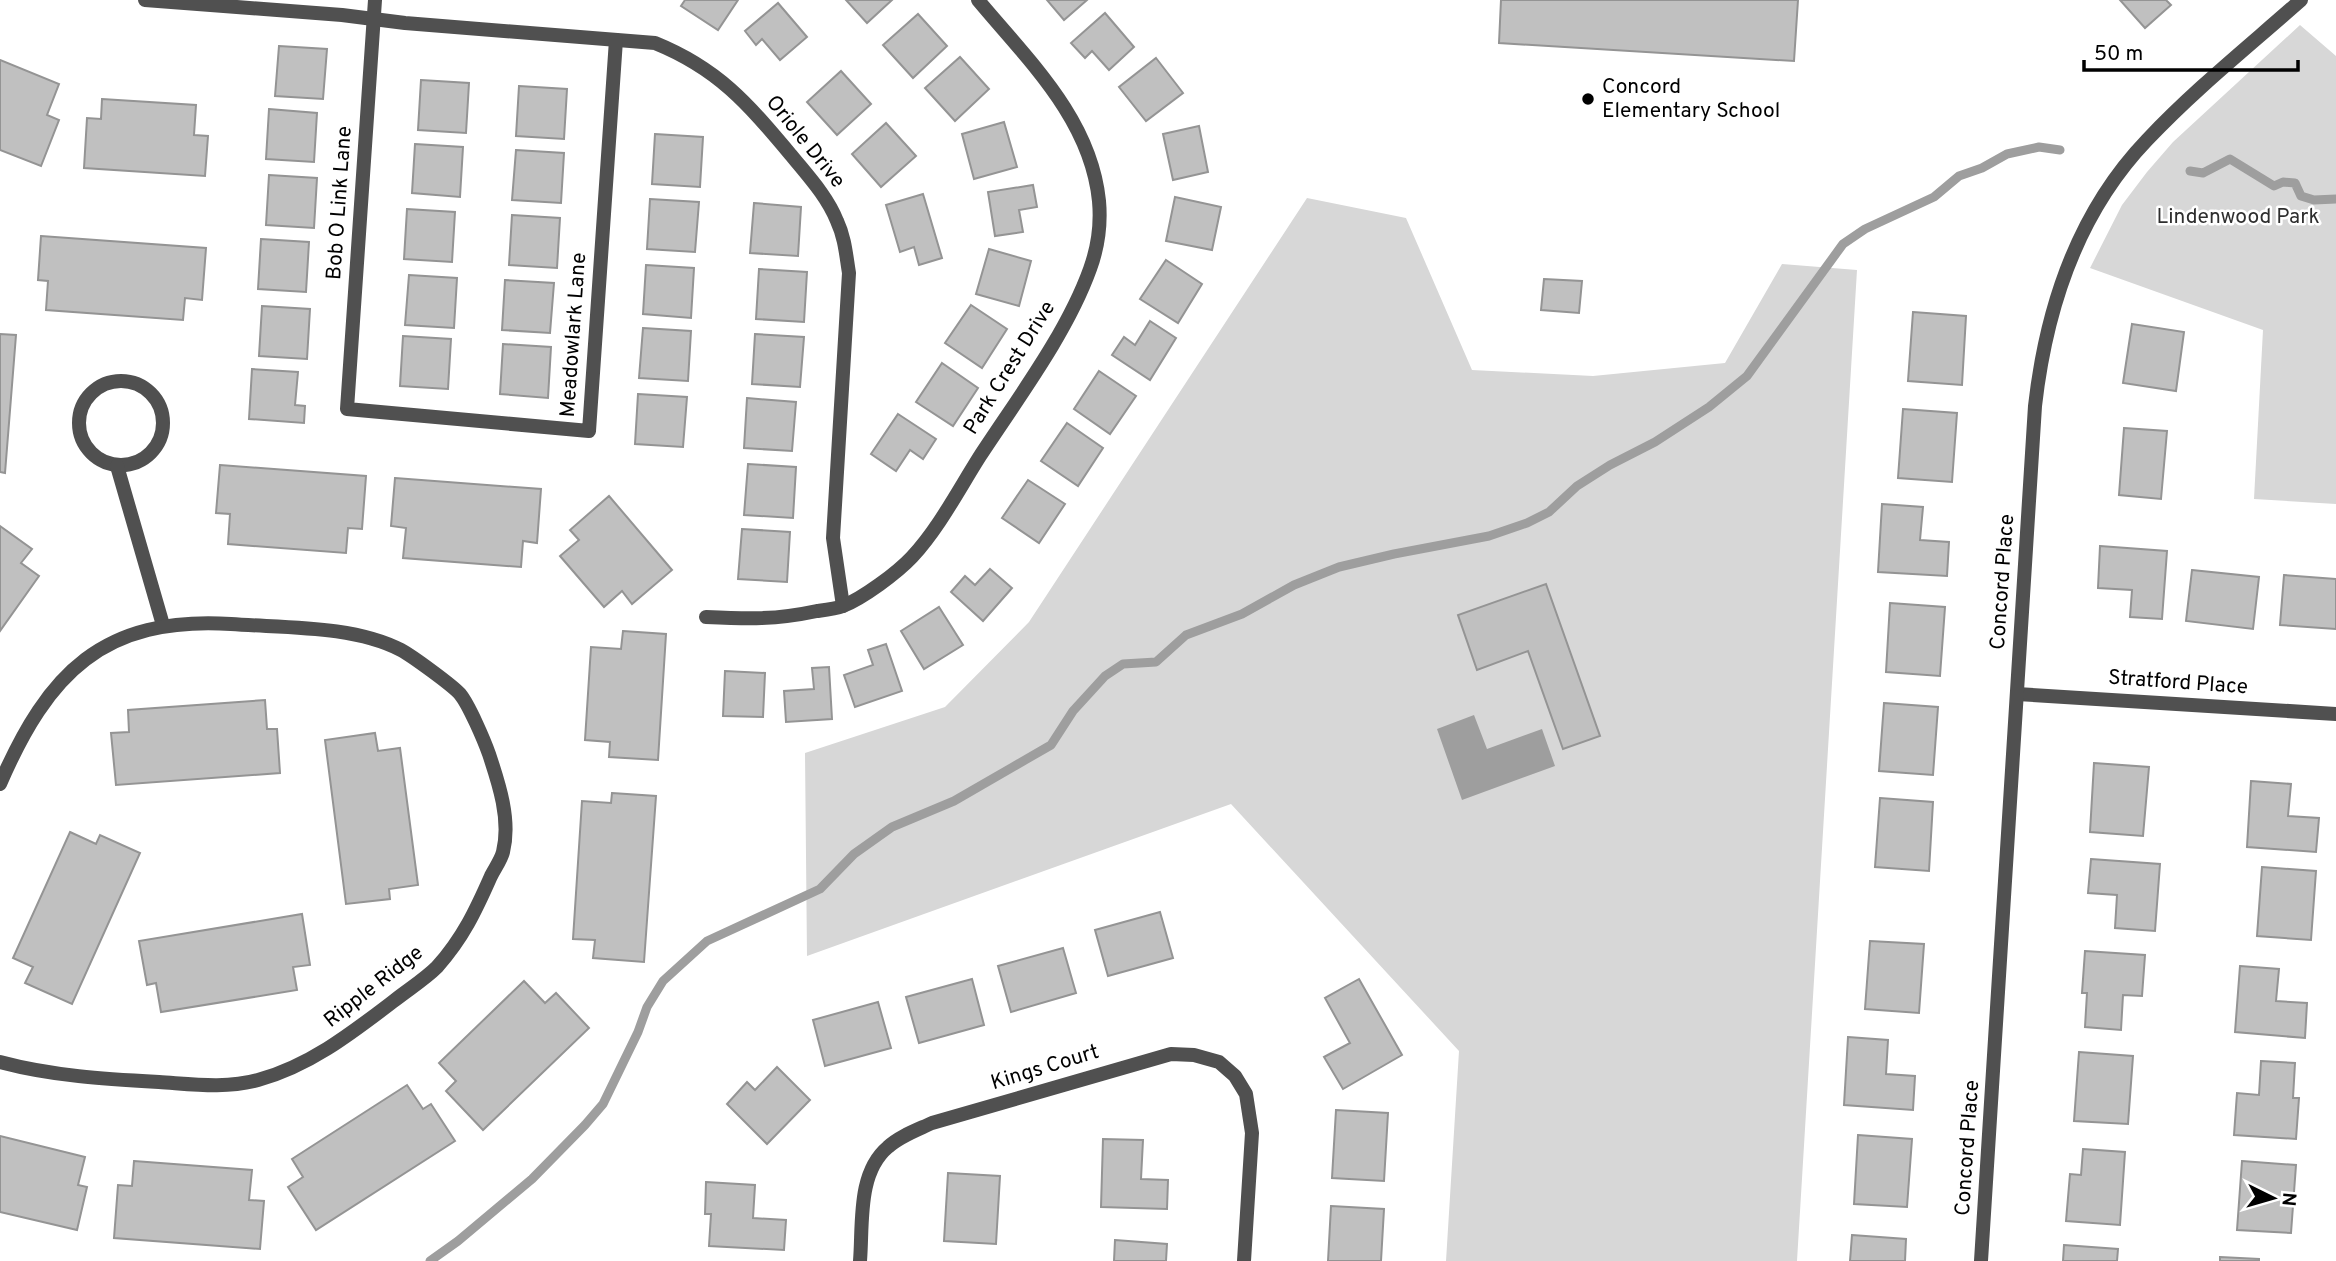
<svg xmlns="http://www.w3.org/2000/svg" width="2336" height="1261" font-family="Overpass,sans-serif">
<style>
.green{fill:#d7d7d7}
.water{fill:#9e9e9e}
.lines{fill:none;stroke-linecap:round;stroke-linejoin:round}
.stream{stroke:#9e9e9e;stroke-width:9}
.building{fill:#c0c0c0;stroke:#949494;stroke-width:2}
.minor{stroke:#505050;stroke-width:14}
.poi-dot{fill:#000;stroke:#fff;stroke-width:2.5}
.labels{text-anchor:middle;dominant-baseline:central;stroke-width:5;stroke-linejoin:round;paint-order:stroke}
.poi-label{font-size:21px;fill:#000;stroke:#fff;text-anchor:start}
.street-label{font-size:21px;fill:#000;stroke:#fff}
.park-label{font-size:21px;fill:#2e2e2e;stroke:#fff}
</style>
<rect width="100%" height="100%" fill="#fff"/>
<g class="green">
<path d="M2300 25 2336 56V504L2254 499 2263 330 2090 268 2122 205 2147 172 2173 142Z"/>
<path d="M1307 198 1406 218 1472 370 1593 376 1725 363 1782 264 1857 270 1797 1261H1446L1459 1051 1231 804 807 956 805 753 945 707 1029 622Z"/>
</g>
<path class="water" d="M1474 715 1487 749 1542 729 1555 766 1462 800 1437 729Z"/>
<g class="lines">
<g class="stream">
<path d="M2190 171 2203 173 2230 159 2274 186 2283 182 2295 183 2301 196 2314 200 2336 199"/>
<path d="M430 1261 458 1241 532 1179 585 1125 603 1104 638 1032 647 1007 663 981 707 941 820 889 854 854 892 827 954 801 1051 745 1073 711 1105 676 1123 664 1156 662 1186 635 1242 614 1294 585 1339 567 1394 554 1489 536 1527 523 1549 512 1577 486 1610 465 1655 442 1709 407 1747 376 1843 244 1865 229 1934 197 1959 176 1982 168 2007 154 2039 147 2060 150"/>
</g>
</g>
<g class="building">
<path d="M685 0H738L718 30 681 6Z"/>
<path d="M846 0H892L867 23Z"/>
<path d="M1047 0H1087L1064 20Z"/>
<path d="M1501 0H1798L1794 61 1499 43Z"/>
<path d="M2120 0H2166L2171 5 2145 28Z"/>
<path d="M778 3 807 37 780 60 762 39 756 45 745 31Z"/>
<path d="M1105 13 1134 47 1109 70 1092 51 1085 58 1071 43Z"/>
<path d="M918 14 947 46 913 78 883 45Z"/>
<path d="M279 46 327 49 323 99 275 96Z"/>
<path d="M960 57 989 89 955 121 925 88Z"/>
<path d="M1156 58 1183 93 1146 121 1119 87Z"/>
<path d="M0 60 59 84 47 115 59 120 41 166 0 150Z"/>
<path d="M841 71 871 104 837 135 807 102Z"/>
<path d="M421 80 469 83 466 133 418 130Z"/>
<path d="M519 86 567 89 564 139 516 136Z"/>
<path d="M102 99 196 105 194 135 208 136 205 176 84 168 87 118 101 119Z"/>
<path d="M269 109 317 113 314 162 266 159Z"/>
<path d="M1004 122 1017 167 974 179 962 134Z"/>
<path d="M886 123 916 156 881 187 852 154Z"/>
<path d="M1199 126 1208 172 1173 180 1163 134Z"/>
<path d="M655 134 703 137 700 187 652 184Z"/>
<path d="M415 144 463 147 460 197 412 193Z"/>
<path d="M516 150 564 153 561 203 512 200Z"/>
<path d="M269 175 317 178 314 228 266 225Z"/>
<path d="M1033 185 1037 207 1019 210 1023 232 995 236 988 192Z"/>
<path d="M923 194 942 258 919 265 914 247 900 252 886 205Z"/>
<path d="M1175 197 1221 207 1212 250 1166 241Z"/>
<path d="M650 199 699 202 695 252 647 249Z"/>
<path d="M754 203 801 207 798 256 750 253Z"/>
<path d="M407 209 455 212 452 262 404 259Z"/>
<path d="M512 215 560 218 557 268 509 265Z"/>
<path d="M41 236 206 248 202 300 185 298 183 320 46 310 48 281 38 280Z"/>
<path d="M261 239 309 242 306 292 258 289Z"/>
<path d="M989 249 1031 261 1019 306 976 294Z"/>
<path d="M1166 260 1202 284 1178 323 1140 299Z"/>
<path d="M646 265 694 268 691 318 643 314Z"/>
<path d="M759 269 807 272 804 322 756 319Z"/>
<path d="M409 275 457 278 454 328 405 325Z"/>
<path d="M1544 279 1582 281 1579 313 1541 310Z"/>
<path d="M505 280 554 283 550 333 502 330Z"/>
<path d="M971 305 1007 329 982 368 945 343Z"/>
<path d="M262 306 310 309 307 359 259 356Z"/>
<path d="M1913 312 1966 316 1962 385 1908 381Z"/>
<path d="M1150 321 1176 338 1150 380 1112 355 1124 337 1135 345Z"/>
<path d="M2132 324 2184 332 2176 391 2123 383Z"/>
<path d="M643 328 691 331 688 381 639 378Z"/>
<path d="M0 334 16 335 5 473 0 472Z"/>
<path d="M755 334 804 337 800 387 752 384Z"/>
<path d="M403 336 451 339 448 389 400 386Z"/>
<path d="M503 344 551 347 548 398 500 394Z"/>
<path d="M942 363 978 388 953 426 916 402Z"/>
<path d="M252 369 298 372 295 405 305 406 304 423 249 419Z"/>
<path d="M1099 371 1136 396 1110 434 1074 409Z"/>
<path d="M638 394 687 397 683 447 635 444Z"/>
<path d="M747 398 796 402 792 451 744 448Z"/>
<path d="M1903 409 1957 413 1952 482 1898 478Z"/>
<path d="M898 414 936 439 923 459 910 450 896 471 871 454Z"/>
<path d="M1067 423 1103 448 1078 486 1041 461Z"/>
<path d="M2124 428 2167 431 2161 499 2119 495Z"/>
<path d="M748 464 796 467 793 518 744 515Z"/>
<path d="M220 465 366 476 362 529 348 528 346 553 228 544 230 514 216 513Z"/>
<path d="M395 478 541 489 537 543 523 541 521 567 403 558 406 528 391 526Z"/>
<path d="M1028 480 1065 504 1039 543 1002 518Z"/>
<path d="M609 496 672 570 632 604 622 591 604 607 560 556 579 540 570 530Z"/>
<path d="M1882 504 1923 507 1920 540 1949 542 1947 576 1878 572Z"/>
<path d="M0 526 32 549 21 563 39 576 0 631Z"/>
<path d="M742 529 790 532 787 582 738 579Z"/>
<path d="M2100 546 2167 551 2162 619 2130 617 2132 590 2098 588Z"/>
<path d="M990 569 1012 588 983 621 951 592 965 576 975 585Z"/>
<path d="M2192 570 2259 577 2253 629 2186 621Z"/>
<path d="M2284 575 2336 579V629L2280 625Z"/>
<path d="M1546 584 1600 736 1563 749 1528 651 1477 670 1458 615Z"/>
<path d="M1890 603 1945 607 1940 676 1886 672Z"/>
<path d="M939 607 963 645 924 669 901 631Z"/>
<path d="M623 631 666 634 658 760 609 757 610 742 585 740 591 647 621 649Z"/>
<path d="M886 644 902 691 855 707 844 675 873 665 868 650Z"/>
<path d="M829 667 832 719 786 722 784 691 814 689 812 668Z"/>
<path d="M725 671 765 673 763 717 723 716Z"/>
<path d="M265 700 267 729H277L280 773 116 785 111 733 129 732 128 710Z"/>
<path d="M1884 703 1938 707 1933 775 1879 771Z"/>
<path d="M375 733 378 751 400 748 418 885 389 889 390 899 346 904 325 740Z"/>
<path d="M2094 763 2149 767 2143 836 2090 832Z"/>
<path d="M2251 781 2291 784 2288 816 2319 818 2316 852 2247 847Z"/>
<path d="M612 793 656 796 644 962 593 958 595 940 573 939 582 801 611 803Z"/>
<path d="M1880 798 1933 802 1929 871 1875 867Z"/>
<path d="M70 832 96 844 100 835 140 853 72 1004 25 983 33 967 13 958Z"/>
<path d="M2091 859 2160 864 2155 931 2115 928 2117 895 2088 893Z"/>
<path d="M2262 867 2316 871 2311 940 2257 936Z"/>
<path d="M1160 912 1173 958 1108 976 1095 930Z"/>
<path d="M302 914 310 965 293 967 297 990 161 1012 156 983 147 985 139 941Z"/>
<path d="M1870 941 1924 944 1919 1013 1865 1009Z"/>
<path d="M1063 948 1076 993 1011 1012 998 966Z"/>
<path d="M2085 951 2145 955 2142 996 2123 995 2121 1030 2085 1027 2087 993H2082Z"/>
<path d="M2240 966 2279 969 2276 1001 2307 1003 2305 1038 2235 1032Z"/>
<path d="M972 979 984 1025 919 1043 906 997Z"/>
<path d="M1359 979 1402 1055 1343 1089 1324 1057 1350 1043 1325 998Z"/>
<path d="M524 981 545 1003 556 993 589 1028 483 1130 446 1091 456 1081 439 1063Z"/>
<path d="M878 1002 891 1048 825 1066 813 1020Z"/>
<path d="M1848 1037 1888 1040 1886 1074 1915 1076 1913 1110 1844 1105Z"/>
<path d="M2079 1052 2133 1056 2128 1124 2074 1121Z"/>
<path d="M2261 1061 2295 1063 2293 1098H2299L2296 1139 2234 1135 2237 1093 2259 1095Z"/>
<path d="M777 1067 810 1100 767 1144 727 1104 747 1082 755 1090Z"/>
<path d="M407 1085 423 1109 431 1104 455 1141 316 1230 288 1187 303 1177 292 1159Z"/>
<path d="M1336 1110 1388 1113 1384 1181 1332 1178Z"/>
<path d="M1858 1135 1912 1139 1907 1207 1854 1204Z"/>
<path d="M0 1136 85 1157 78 1185 87 1187 77 1230 0 1212Z"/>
<path d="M1103 1139 1143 1140 1141 1179 1168 1180 1167 1209 1101 1207Z"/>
<path d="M2083 1149 2125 1152 2120 1225 2066 1221 2070 1174 2081 1175Z"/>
<path d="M134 1161 252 1170 249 1200 264 1201 260 1249 114 1238 118 1185 132 1186Z"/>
<path d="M2242 1161 2296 1165 2291 1233 2237 1230Z"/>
<path d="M948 1173 1000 1176 996 1244 944 1241Z"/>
<path d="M706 1182 755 1185 753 1218 786 1220 784 1250 709 1246 711 1214H705Z"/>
<path d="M1331 1206 1384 1209 1381 1261H1328Z"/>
<path d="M1852 1235 1906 1239 1905 1261H1850Z"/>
<path d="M1115 1240 1167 1244 1166 1261H1114Z"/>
<path d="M2064 1245 2118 1249 2117 1261H2063Z"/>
<path d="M2220 1257 2259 1259V1261H2220Z"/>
</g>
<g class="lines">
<g class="minor">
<path d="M145 0 342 15 405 23 655 43C719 69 748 104 791 155 808 176 827 196 837 221 845 238 846 255 849 273L833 538 843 606"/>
<path d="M375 0 347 409 589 431 616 40"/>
<circle cx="121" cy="423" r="42"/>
<path d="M117 466 163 625"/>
<path d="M706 617C748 619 775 620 817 611 825 610 835 609 843 606 863 598 897 573 912 557 939 528 959 489 980 456 1018 398 1067 333 1090 269 1098 247 1101 223 1099 201 1091 119 1028 60 978 0"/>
<path d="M2017 694 2336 714"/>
<path d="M0 784C48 673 103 616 231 624 284 628 353 625 401 650 412 656 452 685 460 694 469 705 484 740 489 754 499 784 511 820 503 852 501 860 495 868 491 876 476 910 463 938 437 967 425 979 409 989 395 1000 353 1032 310 1066 258 1080 226 1089 191 1084 159 1082 105 1079 52 1076 0 1062"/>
<path d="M860 1261C863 1224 857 1173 888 1147 900 1136 917 1130 932 1123L1171 1054 1194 1055 1219 1062 1235 1076 1246 1094 1252 1133 1244 1261"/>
<path d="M1981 1261 2035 406C2046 309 2078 212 2147 140 2194 90 2249 46 2301 0"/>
</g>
</g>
<circle class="poi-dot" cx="1588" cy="99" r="7"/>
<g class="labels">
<g class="poi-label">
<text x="1602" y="87">Concord<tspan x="1602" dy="24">Elementary School</tspan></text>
</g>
<g class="street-label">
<text transform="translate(805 142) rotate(51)">Oriole Drive</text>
<text transform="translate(340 203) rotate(-86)">Bob O Link Lane</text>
<text transform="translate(574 335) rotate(-86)">Meadowlark Lane</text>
<text transform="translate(1010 368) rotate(-58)">Park Crest Drive</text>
<text transform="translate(2003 582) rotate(-86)">Concord Place</text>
<text transform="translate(2178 683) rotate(4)">Stratford Place</text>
<text transform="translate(374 987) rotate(-38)">Ripple Ridge</text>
<text transform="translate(1045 1068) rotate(-17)">Kings Court</text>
<text transform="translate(1968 1148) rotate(-86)">Concord Place</text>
</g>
<g class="park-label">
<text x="2238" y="217">Lindenwood Park</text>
</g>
</g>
<g transform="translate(2273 1198) rotate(95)" stroke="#ffffff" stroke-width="5" paint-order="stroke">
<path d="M0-5L12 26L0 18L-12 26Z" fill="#000000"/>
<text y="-10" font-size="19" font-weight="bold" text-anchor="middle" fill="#000000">N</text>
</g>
<path d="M2084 60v10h214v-10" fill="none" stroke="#000000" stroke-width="3.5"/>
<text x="2094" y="60" font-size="21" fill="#000000" stroke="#ffffff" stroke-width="5" paint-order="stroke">50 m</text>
</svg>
